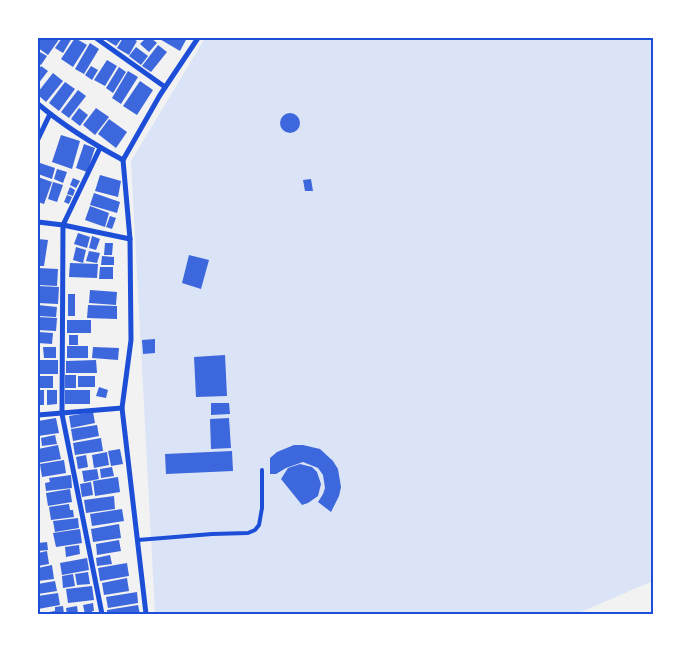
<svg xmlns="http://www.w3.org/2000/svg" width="691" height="652" font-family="'Fira Sans',sans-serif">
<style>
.green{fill:#dbe4f7}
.building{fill:#3d67dc}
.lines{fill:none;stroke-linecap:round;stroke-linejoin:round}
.service{stroke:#1d4ed8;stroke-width:4}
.minor{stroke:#1d4ed8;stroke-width:5}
.neatline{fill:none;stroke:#1d4ed8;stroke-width:2}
</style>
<rect width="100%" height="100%" fill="#f2f2f2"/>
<path class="green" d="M205 38H653V581L576 614H155L131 161Z"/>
<g class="building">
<path d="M38 38H60L48 55 38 48Z"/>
<path d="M62 38H72L63 53 55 48Z"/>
<path d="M75 38 87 45 73 67 61 59Z"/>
<path d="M103 38H122L116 46Z"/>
<path d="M123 38H131L137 41 129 55 117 48Z"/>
<path d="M146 38H151L157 43 149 52 140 44Z"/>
<path d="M158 38H187L180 51Z"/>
<path d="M90 43 99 49 84 74 75 69Z"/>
<path d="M158 45 167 52 151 72 142 66Z"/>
<path d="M136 47 148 56 141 65 129 56Z"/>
<path d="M38 51 47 56 41 65 38 63Z"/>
<path d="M107 60 117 66 105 86 94 80Z"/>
<path d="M41 66 48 71 38 84V71Z"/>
<path d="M91 66 98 70 92 80 85 75Z"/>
<path d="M119 67 126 72 113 93 106 88Z"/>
<path d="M128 71 138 77 121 104 112 98Z"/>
<path d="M53 73 63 81 46 102 38 95V92Z"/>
<path d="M140 81 153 90 137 115 123 106Z"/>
<path d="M65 82 75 89 59 111 49 103Z"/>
<path d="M78 90 86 96 69 118 61 112Z"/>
<path d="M79 108 88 115 80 126 71 119Z"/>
<path d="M96 108 109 117 95 135 83 125Z"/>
<circle cx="290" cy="123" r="10"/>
<path d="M109 119 127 132 116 148 98 134Z"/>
<path d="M61 135 80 141 72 169 52 162Z"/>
<path d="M84 144 95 148 87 172 76 168Z"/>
<path d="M40 163 55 168 52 179 38 174Z"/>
<path d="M57 169 67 172 63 183 54 179Z"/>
<path d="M100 175 121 181 118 197 95 191Z"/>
<path d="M38 177 52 182 44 204 38 202Z"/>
<path d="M73 178 80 181 76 188 70 185Z"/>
<path d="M311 179 313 191H305L303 180Z"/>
<path d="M53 182 63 185 57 202 48 199Z"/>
<path d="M70 187 75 190 73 196 67 194Z"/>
<path d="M94 193 120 202 117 213 90 205Z"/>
<path d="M67 195 72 197 69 204 64 202Z"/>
<path d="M90 206 109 213 105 227 85 220Z"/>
<path d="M110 216 116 218 112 229 106 227Z"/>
<path d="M78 233 90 237 87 248 74 244Z"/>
<path d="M92 236 100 239 96 250 89 248Z"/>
<path d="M38 239 48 240 44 266H38Z"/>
<path d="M105 243H113L112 255H104Z"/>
<path d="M76 247 86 250 83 263 73 260Z"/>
<path d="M89 251 100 253 97 263 86 261Z"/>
<path d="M189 255 209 260 201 289 182 283Z"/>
<path d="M102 256 114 257V265H101Z"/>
<path d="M70 263 98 264 97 278 69 277Z"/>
<path d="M100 267H113V279H99Z"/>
<path d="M38 268 58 269 57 286 38 285Z"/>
<path d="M38 286 59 287 58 304 38 303Z"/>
<path d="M90 290 117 292 116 305 89 303Z"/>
<rect x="68" y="294" width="7" height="22"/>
<path d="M38 305 57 307 56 317 38 316Z"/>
<path d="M88 305 117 306V319L87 318Z"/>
<path d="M38 317 57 318 56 331 38 330Z"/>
<rect x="67" y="320" width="24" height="13"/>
<path d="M38 332 53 333 52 344 38 343Z"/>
<rect x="69" y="335" width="9" height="10"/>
<path d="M155 339V353L143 354 142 340Z"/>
<rect x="67" y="346" width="21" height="12"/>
<path d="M43 347H56V358H44Z"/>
<path d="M93 347 119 348 118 360 92 358Z"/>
<path d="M225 355 227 396 196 397 194 357Z"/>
<rect x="38" y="360" width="20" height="14"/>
<path d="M96 360 97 373H66V361Z"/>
<rect x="65" y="375" width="11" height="13"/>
<rect x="38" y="376" width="15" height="12"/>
<rect x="78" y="376" width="17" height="11"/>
<path d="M99 387 108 390 106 398 96 396Z"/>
<rect x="38" y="390" width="6" height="15"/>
<path d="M47 390H57V404L47 405Z"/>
<rect x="65" y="390" width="25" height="14"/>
<path d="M211 403H229L230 414 211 415Z"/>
<path d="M93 412 95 423 71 428 69 416Z"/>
<path d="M56 418 59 433 38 436V421Z"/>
<path d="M229 418 231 448 211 449 210 419Z"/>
<path d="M97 425 99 436 73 441 71 429Z"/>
<path d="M55 435 57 444 42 446 41 438Z"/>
<path d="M101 438 103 451 75 455 73 443Z"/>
<path d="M58 445 61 459 38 463V449Z"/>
<path d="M294 445H303L320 449 333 461 338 469 341 487 339 496 331 512 318 502 323 494 325 488 323 475 318 468 303 462 286 468 276 474H270V458L277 452Z"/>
<path d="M120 449 123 464 111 466 108 451Z"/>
<path d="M232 451 233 471 166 474 165 454Z"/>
<path d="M107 452 109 465 94 468 92 455Z"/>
<path d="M86 455 88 467 78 469 76 457Z"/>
<path d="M64 460 66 473 42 477 40 464Z"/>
<path d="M300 464 312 467 317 472 321 484 318 496 308 503 302 505 281 479 288 468Z"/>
<path d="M112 467 114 476 101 478 100 469Z"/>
<path d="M97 469 99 479 84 482 82 471Z"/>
<path d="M71 475 72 488 46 491 45 483 50 482 49 478Z"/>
<path d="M118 477 120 492 95 496 93 481Z"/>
<path d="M91 482 93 495 82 497 80 484Z"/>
<path d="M70 489 72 502 48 506 46 493Z"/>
<path d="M114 496 115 509 86 513 84 500Z"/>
<path d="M69 504 70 510H73L74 517 51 520 49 507Z"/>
<path d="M122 509 124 521 92 526 90 514Z"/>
<path d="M78 518 79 528 55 532 53 521Z"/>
<path d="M119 524 121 538 93 542 91 529Z"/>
<path d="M80 529 82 543 56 547 53 533Z"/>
<path d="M119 540 121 551 97 555 96 544Z"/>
<path d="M47 542 48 550 38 551V543Z"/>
<path d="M79 545 80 554 66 557 65 547Z"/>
<path d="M47 551 49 564 38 566V553Z"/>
<path d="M110 555 112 564 97 566 96 558Z"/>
<path d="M87 558 89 570 62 575 60 563Z"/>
<path d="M127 563 129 576 100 581 98 568Z"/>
<path d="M52 565 54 579 38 581V568Z"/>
<path d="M88 572 90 584 77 585 75 574Z"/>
<path d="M73 574 75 586 63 588 62 576Z"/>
<path d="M127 578 129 591 104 595 102 583Z"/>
<path d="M55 581 57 591 38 594V584Z"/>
<path d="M92 586 94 600 68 603 66 589Z"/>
<path d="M137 592 138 603 108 608 106 597Z"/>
<path d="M58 593 60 605 38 609V596Z"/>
<path d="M93 603 94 611H92V614H85L83 605Z"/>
<path d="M138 605 140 614H107V610Z"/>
<path d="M63 606 64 614H50L49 612 55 611V607Z"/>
<path d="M77 606 78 614H67L66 608Z"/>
</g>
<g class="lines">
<path class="service" d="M138 540 212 534 248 533 255 530 259 525 262 508V470"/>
<g class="minor">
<path d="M96 38 165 87"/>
<path d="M38 104C64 126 93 144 123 160"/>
<path d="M38 139 50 114"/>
<path d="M100 148 63 225 62 414 102 614"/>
<path d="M38 222 63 225 130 239"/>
<path d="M38 415 122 408"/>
<path d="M146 614 122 408 131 340 130 239 123 160 160 95 198 38"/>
</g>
</g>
<rect width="691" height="652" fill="none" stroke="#ffffff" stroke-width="78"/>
<rect x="39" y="39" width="613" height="574" class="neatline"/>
</svg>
